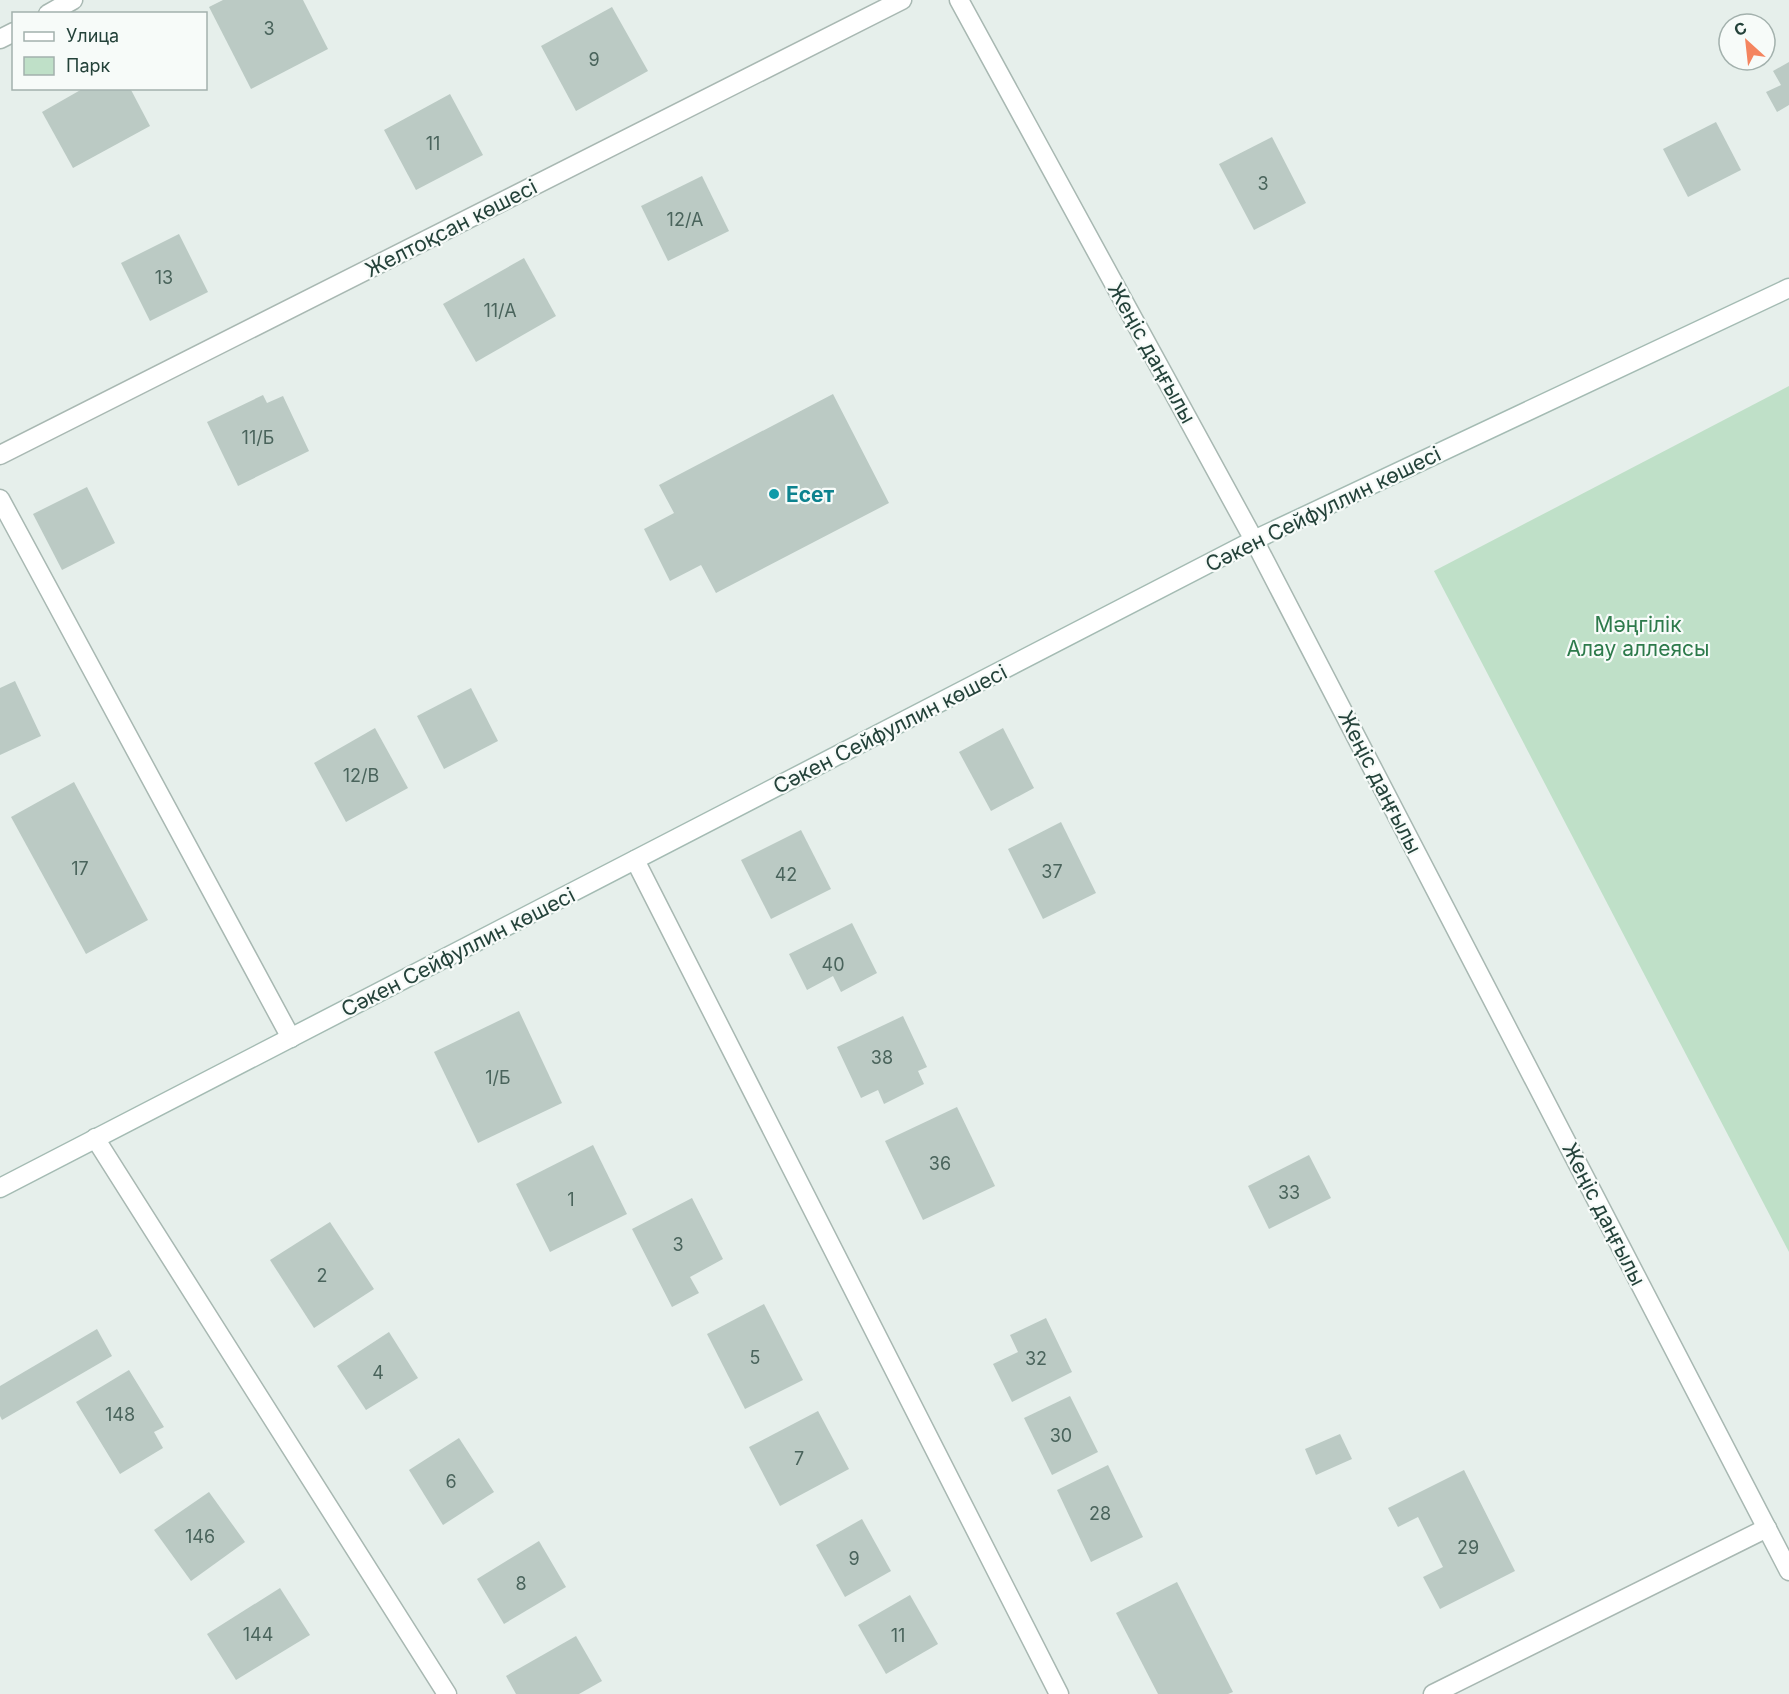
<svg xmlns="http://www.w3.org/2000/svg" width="1789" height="1694" font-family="Inter,sans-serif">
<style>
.green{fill:#bfe0c8}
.building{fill:#bbcac4}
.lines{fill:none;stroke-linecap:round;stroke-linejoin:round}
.street-casing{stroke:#a8b8b2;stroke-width:21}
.secondary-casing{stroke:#a4bbb3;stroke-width:21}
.street{stroke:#fff;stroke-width:18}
.secondary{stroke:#fff;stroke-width:18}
.culture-dot{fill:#0f9aa8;stroke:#f7fbf9;stroke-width:2}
.labels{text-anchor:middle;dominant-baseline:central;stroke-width:4.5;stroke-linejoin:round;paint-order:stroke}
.number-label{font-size:18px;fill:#4a645c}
.street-label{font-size:21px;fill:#24423a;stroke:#f7fbf9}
.culture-label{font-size:21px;font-weight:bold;fill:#0d838f;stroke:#f7fbf9;text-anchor:start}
.park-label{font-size:21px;fill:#2d7a4b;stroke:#f7fbf9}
</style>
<rect width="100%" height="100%" fill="#e6efeb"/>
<path class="green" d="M1789 386V1252L1434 571Z"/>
<g class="building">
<path d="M223 0H303L328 49 251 89 209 7Z"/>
<path d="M612 7 648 71 576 111 541 46Z"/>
<path d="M1789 62V105L1777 112 1766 92 1781 85 1773 71Z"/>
<path d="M84 88H130L150 126 73 168 42 112Z"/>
<path d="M450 94 483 155 416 190 384 130Z"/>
<path d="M1716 122 1741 170 1688 197 1663 149Z"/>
<path d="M1272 137 1306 203 1254 230 1219 164Z"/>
<path d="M702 176 729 231 668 261 641 206Z"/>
<path d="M179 234 208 292 150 321 121 263Z"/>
<path d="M524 258 556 316 476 362 443 304Z"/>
<path d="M833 394 889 503 716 593 701 565 670 581 644 529 674 513 659 485Z"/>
<path d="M263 395 267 403 283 396 309 451 238 486 207 422Z"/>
<path d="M87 487 115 543 62 570 33 514Z"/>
<path d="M15 681 41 736 0 755V688Z"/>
<path d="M471 688 498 741 444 769 417 716Z"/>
<path d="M375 728 408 788 346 822 314 763Z"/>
<path d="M1003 728 1034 788 991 811 959 752Z"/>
<path d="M74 782 148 920 86 954 11 817Z"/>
<path d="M1061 822 1096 893 1043 919 1008 849Z"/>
<path d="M801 830 831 889 771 919 741 860Z"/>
<path d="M852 923 877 973 841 992 833 976 807 990 789 954Z"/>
<path d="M519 1011 562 1103 478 1143 434 1052Z"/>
<path d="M903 1016 927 1067 918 1071 924 1084 884 1104 878 1090 861 1098 837 1047Z"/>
<path d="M957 1107 995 1186 923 1220 885 1141Z"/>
<path d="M593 1145 627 1214 550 1252 516 1184Z"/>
<path d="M1309 1155 1331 1198 1269 1229 1248 1186Z"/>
<path d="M692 1198 723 1259 690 1277 699 1293 672 1307 632 1229Z"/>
<path d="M330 1222 374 1289 314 1328 270 1260Z"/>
<path d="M764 1304 803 1380 745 1409 707 1334Z"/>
<path d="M1046 1318 1072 1372 1012 1402 993 1364 1018 1352 1010 1335Z"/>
<path d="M97 1329 112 1356 2 1420 0 1416V1386Z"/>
<path d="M389 1332 418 1378 366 1410 337 1366Z"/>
<path d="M129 1370 164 1427 154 1432 163 1448 120 1474 76 1402Z"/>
<path d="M1070 1396 1098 1452 1052 1475 1024 1418Z"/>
<path d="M818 1411 849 1469 780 1506 749 1447Z"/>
<path d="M1340 1434 1352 1459 1316 1475 1305 1449Z"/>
<path d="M459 1438 494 1492 443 1525 409 1470Z"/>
<path d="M1108 1465 1143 1537 1091 1562 1057 1490Z"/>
<path d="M1464 1470 1515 1571 1440 1609 1423 1577 1443 1567 1418 1517 1398 1527 1388 1508Z"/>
<path d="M209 1492 245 1542 191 1581 154 1530Z"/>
<path d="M862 1519 891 1571 845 1597 816 1545Z"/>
<path d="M539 1541 566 1587 504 1624 477 1579Z"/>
<path d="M1177 1582 1233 1692 1228 1694H1158L1116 1613Z"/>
<path d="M280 1588 310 1635 236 1680 207 1634Z"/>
<path d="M910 1595 938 1644 886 1674 858 1625Z"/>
<path d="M576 1636 602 1681 579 1694H516L506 1676Z"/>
</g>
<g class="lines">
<defs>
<g id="street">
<path d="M959 0 1254 540 1789 1571"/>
<path d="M48 14 73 0"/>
<path d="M0 39 14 32"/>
<path d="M0 455 902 0"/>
<path d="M0 499 291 1038"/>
<path d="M635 860 1059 1694"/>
<path d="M95 1138 447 1694"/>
<path d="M1433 1694 1767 1528"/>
</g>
<path id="secondary" d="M0 1188 1254 540 1789 288"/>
</defs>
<use href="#street" class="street-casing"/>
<use href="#secondary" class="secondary-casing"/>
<use href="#street" class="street"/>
<use href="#secondary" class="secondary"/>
</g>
<circle class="culture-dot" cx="774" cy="494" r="6"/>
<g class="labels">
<g class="number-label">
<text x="269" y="28">3</text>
<text x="594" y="59">9</text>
<text x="433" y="143">11</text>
<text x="1263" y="183">3</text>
<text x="685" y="219">12/А</text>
<text x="164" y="277">13</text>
<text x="500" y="310">11/А</text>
<text x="258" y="437">11/Б</text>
<text x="361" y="775">12/В</text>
<text x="80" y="868">17</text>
<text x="1052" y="871">37</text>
<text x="786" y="874">42</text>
<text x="833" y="964">40</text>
<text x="882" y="1057">38</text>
<text x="498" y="1077">1/Б</text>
<text x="940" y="1163">36</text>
<text x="1289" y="1192">33</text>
<text x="571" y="1199">1</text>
<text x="678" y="1244">3</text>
<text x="322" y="1275">2</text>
<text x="755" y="1357">5</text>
<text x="1036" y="1358">32</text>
<text x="378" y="1372">4</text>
<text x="120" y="1414">148</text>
<text x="1061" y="1435">30</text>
<text x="799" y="1458">7</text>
<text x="451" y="1481">6</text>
<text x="1100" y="1513">28</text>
<text x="200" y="1536">146</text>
<text x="1468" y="1547">29</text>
<text x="854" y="1558">9</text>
<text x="521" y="1583">8</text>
<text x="258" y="1634">144</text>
<text x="898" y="1635">11</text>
</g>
<g class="street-label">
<text transform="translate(451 228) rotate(-27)">Желтоқсан көшесі</text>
<text transform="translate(1152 353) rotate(61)">Жеңіс даңғылы</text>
<text transform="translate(1323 509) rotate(-26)">Сәкен Сейфуллин көшесі</text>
<text transform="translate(890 729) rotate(-27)">Сәкен Сейфуллин көшесі</text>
<text transform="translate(1380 782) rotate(63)">Жеңіс даңғылы</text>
<text transform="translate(458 952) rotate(-27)">Сәкен Сейфуллин көшесі</text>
<text transform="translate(1604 1214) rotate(63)">Жеңіс даңғылы</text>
</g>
<g class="culture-label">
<text x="786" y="494">Есет</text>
</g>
<g class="park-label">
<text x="1638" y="624">Мәңгілік<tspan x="1638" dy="24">Алау аллеясы</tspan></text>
</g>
</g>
<rect x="12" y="12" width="195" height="78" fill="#f7fbf9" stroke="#a3b1ad" stroke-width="1.5"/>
<rect x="24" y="32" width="30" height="9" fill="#ffffff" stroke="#a3b1ad" stroke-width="1.5"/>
<text x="66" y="42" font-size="18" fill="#24423a">Улица</text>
<rect x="24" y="57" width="30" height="18" fill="#bfe0c8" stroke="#a3b1ad" stroke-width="1.5"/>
<text x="66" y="72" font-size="18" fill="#24423a">Парк</text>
<g transform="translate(1747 42) rotate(333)"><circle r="28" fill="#f7fbf9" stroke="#a3b1ad" stroke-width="1.5"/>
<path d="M0-4.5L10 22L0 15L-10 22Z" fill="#f4845f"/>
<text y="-9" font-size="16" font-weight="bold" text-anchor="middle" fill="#24423a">С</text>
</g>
</svg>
